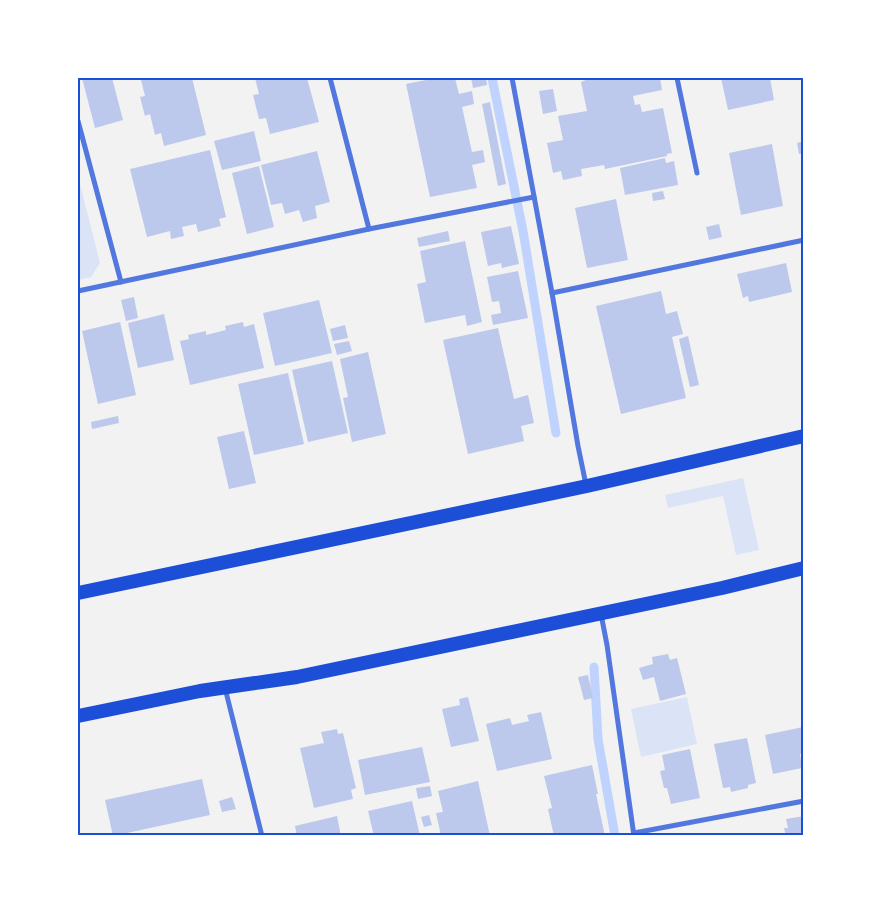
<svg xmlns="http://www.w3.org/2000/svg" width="881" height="913" font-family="'Times New Roman',serif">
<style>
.green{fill:#dbe4f7}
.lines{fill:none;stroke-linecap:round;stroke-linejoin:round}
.stream{stroke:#bfd3fe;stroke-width:9}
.building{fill:#bdc9ec}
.minor{stroke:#5277de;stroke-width:5}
.trunk{stroke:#1d4ed8;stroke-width:14}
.neatline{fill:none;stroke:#1d4ed8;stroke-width:2}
</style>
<rect width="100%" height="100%" fill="#f2f2f2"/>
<g class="green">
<path d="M78 176 100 263 91 277 78 280Z"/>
<path d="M743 478 759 550 736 555 723 496 668 508 665 495Z"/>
<path d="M687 697 697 744 641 757 631 709Z"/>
</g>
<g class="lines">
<g class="stream">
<path d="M492 78 523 231 556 433"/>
<path d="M594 667 598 739 615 836"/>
</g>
</g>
<g class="building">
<path d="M82 78H112L123 120 95 128Z"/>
<path d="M145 78H192L206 135 164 146 161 133 155 135 150 114 145 116 140 97 145 96 141 80 146 79Z"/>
<path d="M255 78H307L319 122 270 134 266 118 259 119 253 95 259 94Z"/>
<path d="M436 78H455L459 94 472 91 474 104 462 107 472 152 483 150 485 162 472 165 477 188 430 197 406 84Z"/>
<path d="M471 78H486L487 85 473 88Z"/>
<path d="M586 78H660L662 90 633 96 635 105 640 104 642 112 663 108 672 153 667 154V156L605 169 604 165 581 169 582 176 563 180 561 171 553 173 547 143 563 140 558 116 587 111 581 82 586 80Z"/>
<path d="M721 78H770L774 100 728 110Z"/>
<path d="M553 89 557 111 543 114 539 91Z"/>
<path d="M490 102 506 184 498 186 482 104Z"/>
<path d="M254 131 261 161 222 170 214 141Z"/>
<path d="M804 141V153L799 154 797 143Z"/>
<path d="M772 144 783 206 741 215 729 153Z"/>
<path d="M210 150 226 217 219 219 221 226 198 232 196 224 182 227 184 236 171 239 170 231 147 237 130 169Z"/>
<path d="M317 151 330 202 315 206 317 218 303 222 299 210 285 214 282 203 271 205 261 165Z"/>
<path d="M665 158 666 163 674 161 678 185 625 195 620 168Z"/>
<path d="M259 166 274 227 247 234 232 173Z"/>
<path d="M663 191 665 199 653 201 652 193Z"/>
<path d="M616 199 628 260 587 268 575 208Z"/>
<path d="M719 224 722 237 709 240 706 227Z"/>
<path d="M511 226 519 264 502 268 501 263 488 266 481 232Z"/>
<path d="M448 231 450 241 419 247 417 238Z"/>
<path d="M465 241 482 322 467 326 465 315 425 323 417 284 426 282 420 251Z"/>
<path d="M786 263 792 292 749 302 748 296 743 298 737 274Z"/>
<path d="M518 271 528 318 493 325 491 315 501 313 499 301 492 302 487 277Z"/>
<path d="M661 291 666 314 677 311 683 334 672 337 686 398 621 414 596 306Z"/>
<path d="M134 297 138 318 126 321 121 300Z"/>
<path d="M319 300 332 353 275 366 263 313Z"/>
<path d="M164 314 174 360 138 368 128 323Z"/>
<path d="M120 322 136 395 98 404 82 331Z"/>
<path d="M243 322 244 327 254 324 264 368 190 385 180 341 189 339 188 335 206 331V335L226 330 225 326Z"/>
<path d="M345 325 348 338 333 341 330 329Z"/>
<path d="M498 328 514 399 528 395 534 423 521 426 524 441 468 454 443 340Z"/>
<path d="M688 336 699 385 690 387 679 339Z"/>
<path d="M349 341 352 351 337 355 334 344Z"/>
<path d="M368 352 386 434 352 442 343 398 348 397 340 359Z"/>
<path d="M332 361 348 433 308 442 292 370Z"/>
<path d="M288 373 304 444 254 455 238 384Z"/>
<path d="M118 416 119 423 92 429 91 422Z"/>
<path d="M244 431 256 483 229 489 217 437Z"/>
<path d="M668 654 670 660 677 658 686 694 660 701 654 677 643 680 639 668 653 664 652 657Z"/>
<path d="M588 675 593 698 584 700 578 677Z"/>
<path d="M468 697 479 741 451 747 442 709 460 705 459 699Z"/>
<path d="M541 712 552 759 497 771 486 724 510 718 512 725 529 721 527 715Z"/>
<path d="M803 727 804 753 800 754 802 768 773 774 765 735Z"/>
<path d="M337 729 338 734 343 733 356 788 351 790 353 799 314 808 300 748 324 743 321 732Z"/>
<path d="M747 738 756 783 748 785V788L731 792 730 787 723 788 714 744Z"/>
<path d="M422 747 430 782 365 795 358 760Z"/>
<path d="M690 749 700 798 671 804 667 788H664L660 771 665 770 662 755Z"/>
<path d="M592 765 598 794H596L605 836H554L548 809 552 808 544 776Z"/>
<path d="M202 779 210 815 113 836 105 800Z"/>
<path d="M478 781 490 836H441L436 813 443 812 438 791Z"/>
<path d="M430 786 432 796 418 799 416 788Z"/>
<path d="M232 797 236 809 222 812 219 801Z"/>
<path d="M412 801 420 836H374L368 811Z"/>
<path d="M429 815 432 825 424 827 421 817Z"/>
<path d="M337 816 341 836H297L295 826Z"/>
<path d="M804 816V836H786L784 828H788L786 819Z"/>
</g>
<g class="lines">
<g class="minor">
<path d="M330 78 369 229"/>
<path d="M512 78 552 293 578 446 586 485"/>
<path d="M677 78 697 173"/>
<path d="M78 121 121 282"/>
<path d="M78 291 369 229 534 197"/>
<path d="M552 293 804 240"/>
<path d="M601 614 607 645 634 836"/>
<path d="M225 688 262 836"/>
<path d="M634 833 804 801"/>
</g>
<g class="trunk">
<path d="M78 593 587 486 804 436"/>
<path d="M78 716 200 691 297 677 722 588 804 568"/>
</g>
</g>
<rect width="881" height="913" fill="none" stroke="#ffffff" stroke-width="158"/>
<rect x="79" y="79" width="723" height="755" class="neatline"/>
</svg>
